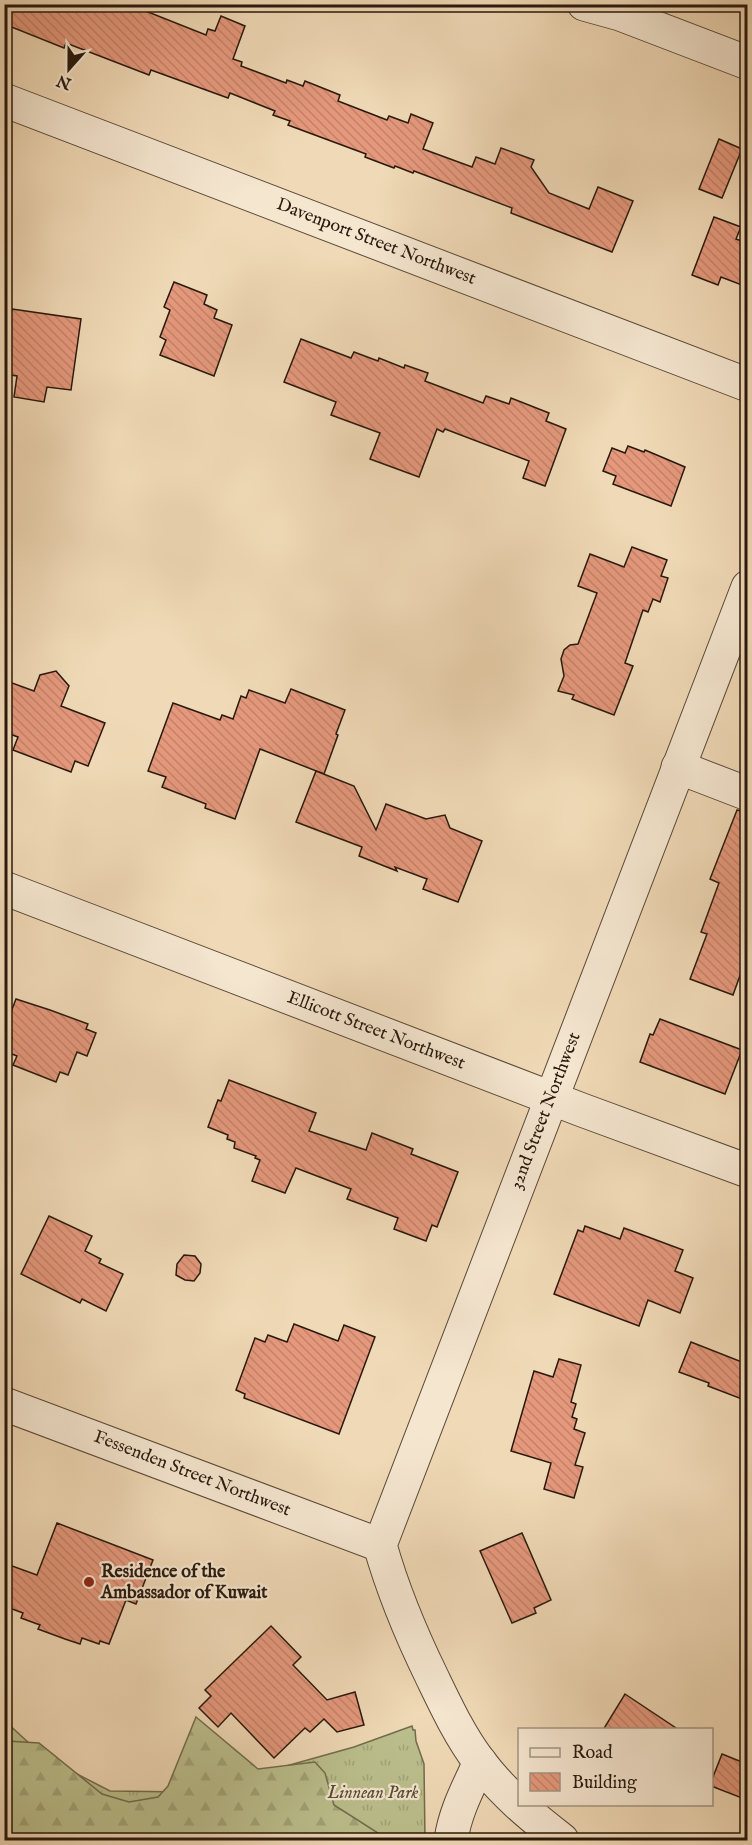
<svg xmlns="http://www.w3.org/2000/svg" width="752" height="1845" font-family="'IM FELL English',serif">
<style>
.grass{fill:url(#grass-tufts);stroke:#726c4d;stroke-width:1.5}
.forest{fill:url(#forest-firs);stroke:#726c4d;stroke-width:1.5}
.building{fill:url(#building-back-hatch);stroke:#28190d;stroke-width:1.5}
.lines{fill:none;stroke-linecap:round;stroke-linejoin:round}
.minor-casing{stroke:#5a4937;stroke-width:35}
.minor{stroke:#f5e6d0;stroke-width:33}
.poi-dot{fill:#8f2418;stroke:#f5e6d0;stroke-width:2}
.labels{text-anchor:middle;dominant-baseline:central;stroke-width:4.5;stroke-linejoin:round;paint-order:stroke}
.street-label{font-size:18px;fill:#28190d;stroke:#f5e6d0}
.poi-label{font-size:18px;font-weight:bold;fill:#28190d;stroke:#f5e6d0;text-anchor:start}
.park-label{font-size:18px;font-style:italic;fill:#544b33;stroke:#f5e6d0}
</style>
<defs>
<pattern id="grass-tufts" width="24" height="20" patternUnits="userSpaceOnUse" patternTransform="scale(1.5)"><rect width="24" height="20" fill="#bbbf8d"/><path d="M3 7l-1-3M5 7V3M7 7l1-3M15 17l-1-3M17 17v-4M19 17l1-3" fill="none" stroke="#a1a478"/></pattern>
<pattern id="forest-firs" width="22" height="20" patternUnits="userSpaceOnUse" patternTransform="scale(1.5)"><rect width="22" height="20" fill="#bbbf8d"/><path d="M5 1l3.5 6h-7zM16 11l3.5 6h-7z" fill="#a1a478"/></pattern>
<pattern id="building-back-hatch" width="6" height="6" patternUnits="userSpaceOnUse" patternTransform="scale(1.5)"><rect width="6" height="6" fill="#e5987c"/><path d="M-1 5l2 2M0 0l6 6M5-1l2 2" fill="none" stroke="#c4826a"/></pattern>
</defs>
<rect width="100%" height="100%" fill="#f0d9b6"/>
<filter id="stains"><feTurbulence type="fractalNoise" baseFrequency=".00333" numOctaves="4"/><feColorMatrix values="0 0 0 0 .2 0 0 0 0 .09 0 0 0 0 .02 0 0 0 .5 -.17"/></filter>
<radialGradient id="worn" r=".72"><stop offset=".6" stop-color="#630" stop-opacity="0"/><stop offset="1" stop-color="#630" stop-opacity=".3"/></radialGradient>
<path class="grass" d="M4 1720 44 1757 110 1791 185 1792 279 1768 354 1747 412 1726 413 1730H415L416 1741 424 1764 425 1840H5Z"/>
<path class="forest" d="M196 1717 258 1769 315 1762 325 1773 334 1805 389 1840H5V1739L7 1741 39 1743 102 1794 129 1802 158 1797 168 1786Z"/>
<g class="building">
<path d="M4 4H128L206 35 208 29 215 31 221 16 245 26 233 59 242 62 241 66 286 83 287 80 303 86 305 81 340 95 338 101 387 120 389 116 408 123 411 114 433 123 423 149 472 167 476 157 495 164 501 148 534 160 531 167 549 193 589 209 598 187 633 201 612 252 511 213 512 208 414 171 413 173 395 166 394 168 365 157 366 154 288 125 290 121 273 115 275 111 230 93 228 98 151 70 149 75 66 43 64 48 4 24Z"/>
<path d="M719 139 742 149 722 198 699 189Z"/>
<path d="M714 217 741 227 736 239 747 243V287L721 277 718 285 692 275Z"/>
<path d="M174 282 207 295 204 304 217 310 214 318 232 325 214 376 160 355 166 340 160 337 170 310 164 307Z"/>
<path d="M12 309 81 319 71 390 47 387 44 402 14 397 17 376 4 374V345Z"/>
<path d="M301 339 351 358 354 352 378 361 379 358 404 368 405 365 428 373 425 381 483 403 486 396 509 404 511 398 549 413 546 421 566 429 545 486 523 478 529 461 445 429 443 432 437 429 419 477 370 459 380 433 331 415 336 402 284 382Z"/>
<path d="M628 446 644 452 645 450 685 467 671 506 613 484 616 476 603 471 612 448 625 453Z"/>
<path d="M632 547 667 560 661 576 668 578 660 602 653 599 648 612 643 610 625 663 633 666 614 715 572 699 574 695 558 691 564 676 561 659 564 650 570 645 578 644 597 593 578 586 590 554 624 567Z"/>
<path d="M56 671 69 686 61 706 105 723 88 766 75 761 71 772 13 750 18 737 4 732V680L34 691 40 675Z"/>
<path d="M291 689 345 710 336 734 338 735 324 774 260 749 235 819 205 808 206 804 162 787 166 777 148 771 173 703 220 720 222 715 233 719 241 696 246 698 249 690 285 703Z"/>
<path d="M316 771 354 786 376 830 386 804 426 819 445 815 450 828 482 841 458 902 423 889 427 879 395 867 397 871 359 856 362 847 296 822Z"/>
<path d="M737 810 747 812V956L733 995 690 979 707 934 701 932 719 883 710 879Z"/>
<path d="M16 999 50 1010 88 1024 86 1029 96 1033 87 1056 77 1052 68 1075 60 1072 56 1082 13 1065 17 1056 7 1052 12 1038 4 1035V1030Z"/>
<path d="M660 1019 742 1050 725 1094 640 1062 650 1034 653 1035Z"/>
<path d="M229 1080 316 1113 309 1131 366 1150 372 1133 413 1149 411 1154 458 1172 437 1227 432 1225 426 1241 394 1229 398 1218 347 1199 351 1189 296 1168 285 1193 252 1181 260 1160 255 1158 256 1156 234 1148 235 1142 227 1139 228 1135 208 1127 218 1100 221 1101Z"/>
<path d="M49 1216 92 1236 85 1251 101 1259 99 1263 123 1274 106 1311 82 1299 80 1303 21 1274Z"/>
<path d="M585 1226 620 1239 624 1228 683 1250 675 1271 693 1278 680 1313 648 1300 639 1326 554 1294 578 1230 583 1232Z"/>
<path d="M184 1255 195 1256 201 1264 200 1273 194 1281 185 1280 176 1275 177 1264Z"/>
<path d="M294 1324 338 1341 344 1325 375 1337 339 1434 244 1398 245 1394 236 1390 255 1338 265 1342 268 1335 287 1342Z"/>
<path d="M691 1342 747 1364V1401L708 1386 709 1383 679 1372Z"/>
<path d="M559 1359 581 1365 571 1402 576 1404 572 1417 577 1419 574 1429 585 1433 575 1465 583 1467 574 1498 544 1489 551 1463 511 1451 534 1371 553 1377Z"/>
<path d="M57 1523 153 1560 136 1604 126 1600 109 1644 100 1641 99 1644 82 1638 80 1644 65 1639 38 1629 40 1625 21 1618 23 1613 4 1606V1563L37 1575Z"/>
<path d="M522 1533 551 1600 534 1608 536 1613 512 1623 480 1551Z"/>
<path d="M271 1626 301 1657 293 1665 327 1700 355 1692 364 1725 337 1732 324 1719 310 1732 305 1728 274 1758 231 1713 218 1727 199 1708 211 1696 205 1690Z"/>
<path d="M625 1694 679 1730H603Z"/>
<path d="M722 1754 747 1764V1800L711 1786V1782Z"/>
</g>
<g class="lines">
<defs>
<g id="minor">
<path d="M584 4 620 14 748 63"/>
<path d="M4 100 748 385"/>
<path d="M678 767 748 794"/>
<path d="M4 888 582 1110 748 1171"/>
<path d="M4 1404 380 1545"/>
<path d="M451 1840C455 1812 468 1788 480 1762"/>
<path d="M562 1840C532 1817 502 1792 479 1761 460 1736 446 1706 432 1677 411 1634 393 1591 380 1545L748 587"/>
</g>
</defs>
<use href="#minor" class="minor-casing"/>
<use href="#minor" class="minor"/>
</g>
<circle class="poi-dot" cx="89" cy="1582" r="6"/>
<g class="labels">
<g class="street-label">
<text transform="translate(376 242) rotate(21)">Davenport Street Northwest</text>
<text transform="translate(376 1031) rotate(21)">Ellicott Street Northwest</text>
<text transform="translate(546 1111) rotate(-69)">32nd Street Northwest</text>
<text transform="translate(192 1474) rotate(21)">Fessenden Street Northwest</text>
</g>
<g class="poi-label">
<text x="101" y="1572">Residence of the<tspan x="101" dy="21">Ambassador of Kuwait</tspan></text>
</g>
<g class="park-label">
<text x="373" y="1793">Linnean Park</text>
</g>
</g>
<rect width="752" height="1845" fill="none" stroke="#f0d9b6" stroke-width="24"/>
<rect x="6" y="6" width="740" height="1833" fill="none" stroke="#28190d" stroke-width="3"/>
<rect x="12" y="12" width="728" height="1821" fill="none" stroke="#28190d" stroke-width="1.5"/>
<rect x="518" y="1728" width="195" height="78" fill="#f5e6d0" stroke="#a39482" stroke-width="1.5"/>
<rect x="530" y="1748" width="30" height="9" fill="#f5e6d0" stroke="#a39482" stroke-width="1.5"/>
<text x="572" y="1758" font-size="18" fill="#28190d">Road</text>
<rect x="530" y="1773" width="30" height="18" fill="url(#building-back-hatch)" stroke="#a39482" stroke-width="1.5"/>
<text x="572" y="1788" font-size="18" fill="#28190d">Building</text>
<g transform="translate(69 69) rotate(201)" stroke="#f5e6d0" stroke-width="4.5" paint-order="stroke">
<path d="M0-4.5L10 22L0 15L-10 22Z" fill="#28190d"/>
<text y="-9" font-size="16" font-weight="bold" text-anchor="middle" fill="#28190d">N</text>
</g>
<rect width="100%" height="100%" filter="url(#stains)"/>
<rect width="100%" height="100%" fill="url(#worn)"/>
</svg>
